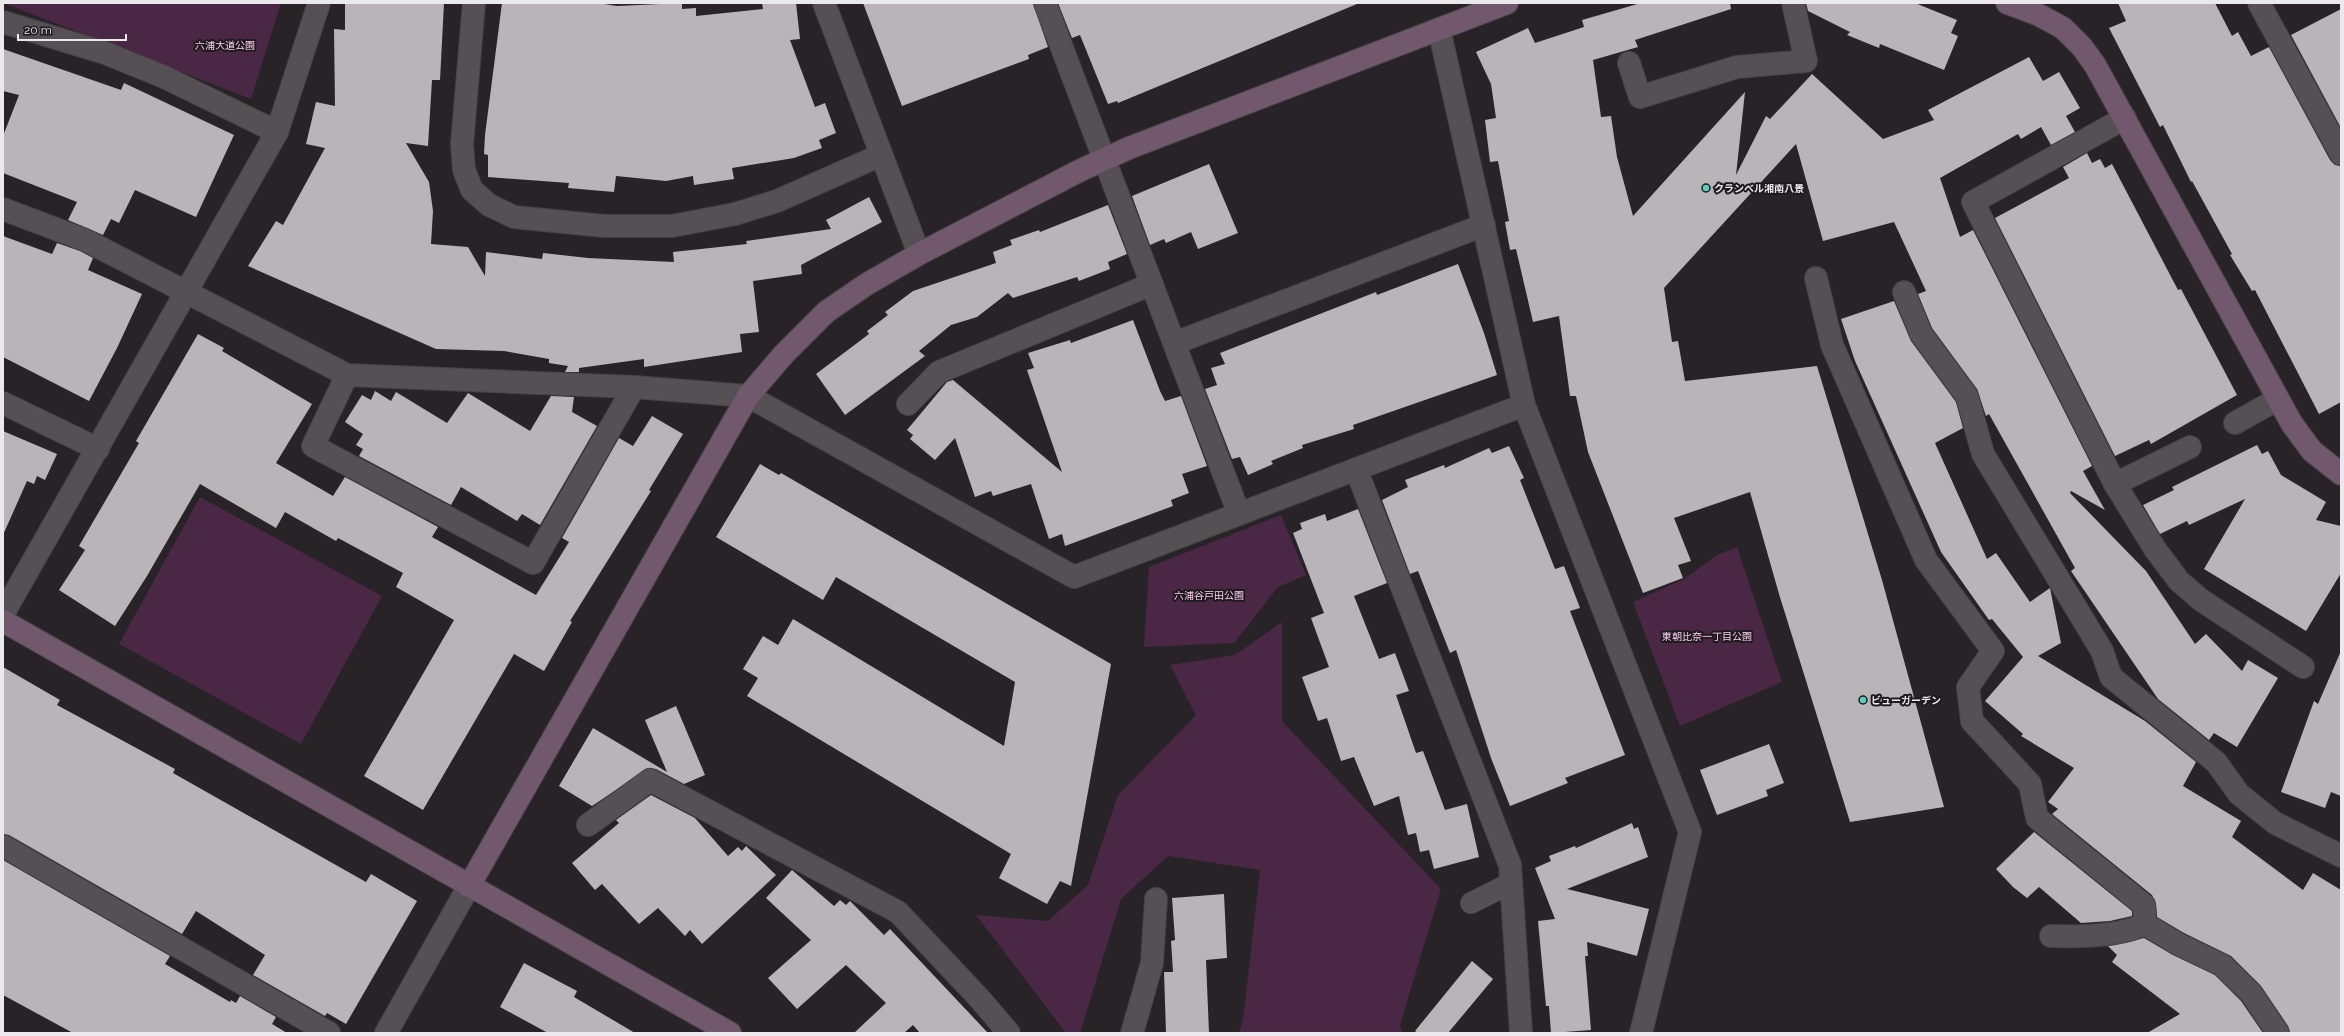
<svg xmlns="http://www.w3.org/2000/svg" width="2344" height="1036" font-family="Raleway,'Noto Sans JP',sans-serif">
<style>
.green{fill:#4b2746}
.building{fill:#b9b4b8}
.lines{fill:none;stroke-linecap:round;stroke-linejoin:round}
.lane-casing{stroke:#454244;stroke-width:22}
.street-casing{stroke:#454244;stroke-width:24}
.secondary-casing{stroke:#454244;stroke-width:24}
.lane{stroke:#545053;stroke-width:21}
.street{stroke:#545053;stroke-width:22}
.secondary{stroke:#71586d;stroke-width:22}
.poi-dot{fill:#59cebe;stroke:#1e1a1d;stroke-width:1.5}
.labels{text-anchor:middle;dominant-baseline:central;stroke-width:4;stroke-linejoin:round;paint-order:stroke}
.park-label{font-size:10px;fill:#fdccf3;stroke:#1e1a1d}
.poi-label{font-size:10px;font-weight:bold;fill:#ebe9eb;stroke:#1e1a1d;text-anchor:start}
</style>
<rect width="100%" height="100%" fill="#272326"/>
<g class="green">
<path d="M3 3H281L251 99Z"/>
<path d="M200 497 382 596 301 744 119 644Z"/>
<path d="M1281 515 1306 575 1278 587 1234 643 1144 647 1149 567Z"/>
<path d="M1737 547 1782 682 1680 726 1633 602 1684 579 1717 555Z"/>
<path d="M1282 622V721L1441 889 1400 1025 1402 1033H1239L1243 1020 1260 870 1168 856 1121 899 1080 1033H1066L976 915 1048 921 1088 885 1118 795 1196 715 1170 665 1235 655Z"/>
</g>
<g class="building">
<path d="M345 3H444L440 80H432L428 146 406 143 429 182 433 211 431 244 468 247 485 276 486 252 542 259 543 253 588 258 674 262 673 252 747 244 746 241 831 229 826 220 869 197 882 222 801 265 802 274 753 281 759 332 740 334 742 352 644 367V359L579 368V372H565L568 366 549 363V359L504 351 436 349 248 266 276 221 283 225 325 148 306 144 316 102 335 106 334 29 345 30Z"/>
<path d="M502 3H598L617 6 682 3V9L696 8V16L763 9 762 3H796L800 39 790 40 815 107 825 103 836 133 819 140 822 148 794 158 732 168 734 179 694 185 693 176 666 181 616 176 614 192 568 188 569 183 488 177V155L484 154 485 135Z"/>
<path d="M863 3H1033L1048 47 1028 55 1029 59 902 106Z"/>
<path d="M1058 3H1356L1357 4 1118 103 1117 101 1108 104 1080 35 1072 38Z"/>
<path d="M1641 3H1730L1731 9 1635 40 1638 47 1593 60 1601 117 1611 116 1617 157 1633 216 1745 92 1736 175 1766 116 1770 119 1812 74 1883 139 1934 120 1928 110 2029 57 2043 81 2059 72 2080 108 2066 116 2075 132 2051 145 2041 127 2021 139 2018 134 1940 178 1960 237 1973 230 2092 466 2083 471 2105 510 2071 491 2070 493 2146 571 2195 644 2206 634 2242 671 2248 660 2278 678 2237 747 2214 733 2209 740 2158 699 2071 571 2075 568 1989 414 1986 416 1977 389 1932 328 1918 294 1926 291 1894 222 1823 241 1796 144 1664 288 1672 342 1678 341 1685 381 1817 366 1882 580 1944 807 1850 822 1779 594 1750 492 1674 518 1691 561 1678 565 1683 578 1643 593 1588 452 1576 396H1570L1559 316 1533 322 1516 249 1510 250 1505 222 1509 221 1498 161 1490 162 1485 120 1496 118 1491 84 1476 52 1528 28 1535 43 1584 27 1582 20Z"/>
<path d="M1806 3H1915L1957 20 1951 33 1958 36 1944 70 1880 44 1879 48 1847 35 1850 32 1808 11Z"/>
<path d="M2118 3H2215L2232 36 2238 32 2251 56 2269 47 2330 160 2335 165 2341 166V402L2319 414 2255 290 2252 291 2230 255 2232 254 2192 181 2191 182 2163 125 2160 127 2109 28 2126 21Z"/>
<path d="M2341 9V128L2291 35Z"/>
<path d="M3 49 121 90 124 83 234 135 196 217 135 190 119 223 111 219 103 235 68 220 77 202 3 173V136L19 95 3 91Z"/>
<path d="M2087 153 2092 163 2100 159 2105 168 2112 164 2178 290 2181 289 2237 395 2151 444 2149 440 2115 456 1995 218 2069 178 2063 167Z"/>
<path d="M1209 164 1238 233 1198 249 1191 232 1166 243 1164 239 1150 245 1132 196Z"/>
<path d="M1108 205 1127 254 1108 262 1110 269 1079 281 1077 277 1013 298 1008 293 977 317 951 325 919 351 925 356 845 415 816 374 869 334 867 331 888 315 885 312 913 291 996 263 993 252 1012 245 1010 240 1039 230 1040 232Z"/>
<path d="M3 236 52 254 57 243 80 251 93 258 88 270 142 294 117 348 89 401 3 357Z"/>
<path d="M1458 264 1484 333 1497 375 1353 425 1354 429 1302 445 1303 448 1271 461 1273 464 1248 475 1240 457 1232 459 1205 389 1217 385 1211 368 1225 364 1220 353 1376 292 1377 295Z"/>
<path d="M1894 301 1911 341 1956 402 1963 428 1935 443 1987 559 1996 553 2030 602 2050 588 2061 643 2038 656 2145 721 2196 762 2183 786 2241 821 2232 837 2303 890 2313 873 2341 890V1033H2290L2288 1026 2261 986 2231 956 2184 933 2157 917 2156 904 2152 895 2052 814 2058 809 2048 802 2074 768 2021 736 2023 734 1985 701 2023 657 1992 619 1989 620 1941 552 1855 361 1841 319Z"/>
<path d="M1133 320 1160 391 1165 401 1181 396 1207 466 1182 474 1189 493 1171 500 1173 506 1065 546 1062 534 1049 539 1031 484 993 496 991 491 975 497 955 438 935 460 910 439 913 435 907 430 947 382 953 380 1062 472 1027 370 1034 368 1028 353 1070 340 1071 343Z"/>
<path d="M198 334 224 348 222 351 312 404 276 463 333 496 345 477 438 527 432 537 536 595 569 542 562 538 619 438 633 446 652 416 683 434 649 490 651 491 570 621 572 622 544 671 514 654 423 810 364 776 454 620 396 587 403 573 338 538 336 541 285 512 276 528 200 484 147 576 115 626 59 590 85 550 79 546 139 443 136 441Z"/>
<path d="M375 391 391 401 396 392 447 423 468 393 530 431 551 396 574 397 572 412 597 426 540 525 522 514 517 521 461 487 451 505 359 456 363 449 356 445 363 434 345 422 362 395 371 400Z"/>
<path d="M3 431 57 454 45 480 37 476 34 484 27 481 3 535Z"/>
<path d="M2257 445 2262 454 2268 451 2281 475 2326 502 2316 520 2341 526V573L2306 631 2204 569 2245 499 2189 525 2187 521 2160 534 2143 505 2174 490 2172 487Z"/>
<path d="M1509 446 1524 478 1520 480 1555 569 1564 566 1580 608 1570 611 1625 755 1565 778 1568 783 1510 806 1491 758 1456 650 1450 653 1418 571 1410 574 1382 500 1408 487 1405 480 1444 465 1445 468 1489 448 1492 453Z"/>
<path d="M760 464 779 475 781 473 1111 664 1071 886 1060 881 1047 904 999 878 1011 854 747 696 758 678 743 669 763 636 778 645 793 619 1004 746 1015 682 836 577 823 600 716 537Z"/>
<path d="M1358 509 1387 583 1354 596 1379 659 1395 653 1409 691 1396 695 1416 753 1423 751 1445 810 1467 804 1479 857 1434 869 1429 850 1420 852 1416 833 1408 835 1399 796 1374 806 1354 757 1341 761 1327 718 1318 721 1302 677 1329 667 1311 618 1324 613 1293 533 1302 529 1300 523 1325 514 1327 521Z"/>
<path d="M2341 651V796L2331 792 2325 808 2281 792 2314 701 2318 704Z"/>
<path d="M3 667 60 700 57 705 175 769 173 773 366 882 371 874 417 901 346 1024 327 1013 325 1016 253 975 265 955 196 911 182 934 9 835 3 834Z"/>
<path d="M676 706 705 775 684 784 656 769 649 768 592 806 559 786 593 728 667 772 645 720Z"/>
<path d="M1769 744 1784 783 1766 790 1768 796 1717 815 1700 770Z"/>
<path d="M651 795 695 818 728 856 738 847 742 851 746 846 776 875 702 944 690 930 685 936 658 908 639 924 602 884 595 890 572 863 619 823 616 820Z"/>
<path d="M1632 823 1634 829 1638 827 1648 857 1567 889 1649 909 1637 956 1587 942 1588 956H1585L1591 1030 1551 1033 1549 1006H1546L1538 921 1555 919 1535 868 1551 861 1549 856 1575 846 1576 848Z"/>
<path d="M2034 832 2132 911V916L2110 921 2081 923 2039 887 2027 898 2013 887 1996 869Z"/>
<path d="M3 860 170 956 165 964 230 1002 231 1000 236 1003 240 996 276 1017 272 1024 287 1033H73L3 995Z"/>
<path d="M792 870 834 906 840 900 846 905 850 901 884 935 890 929 988 1033H920L913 1025 904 1033H854L886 1003 846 965 797 1009 768 978 811 940 766 898Z"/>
<path d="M1224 894 1227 958 1206 960 1209 1033H1166L1164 972H1173L1171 941 1175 940 1172 898Z"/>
<path d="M2144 938 2173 955 2215 975 2241 1001 2263 1033H2147L2180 1014 2112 962 2117 955 2108 946Z"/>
<path d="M1472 961 1493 979 1448 1033H1418L1415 1031Z"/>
<path d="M524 963 577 991 574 997 635 1033H548L500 1007Z"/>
</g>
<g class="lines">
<defs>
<path id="lane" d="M1471 903 1511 883"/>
<g id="street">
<path d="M474 3 462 144 464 170 472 190 489 205 514 217 604 226H672L735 214 777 201 881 155"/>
<path d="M824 3 919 254"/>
<path d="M1045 3 1239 514"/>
<path d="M2259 3 2341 154"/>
<path d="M3 22 105 53 164 77 277 132 319 3"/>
<path d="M1439 29 1524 405 1690 832 1641 1033"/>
<path d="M1629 63 1640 97 1737 67 1806 61 1793 3"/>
<path d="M2125 118 1973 202 2115 484 2155 549 2179 581 2201 600 2303 667"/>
<path d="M3 209 85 240 347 375 634 387 748 396 1074 577 1524 405"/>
<path d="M1816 278 1832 345 1926 560 1993 651 1968 687 1972 721 2030 784 2037 818 2144 905 2145 924 2178 944 2222 965 2251 993 2278 1033"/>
<path d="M1904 292 1921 334 1967 396 1983 454 2102 651 2111 677 2216 762 2239 794 2275 823 2341 856"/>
<path d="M1175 343 1484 225"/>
<path d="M347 375 313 446 533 563 634 387"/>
<path d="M3 403 98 449"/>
<path d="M908 404 939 372 1152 284"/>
<path d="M2235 423 2278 399"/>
<path d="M1356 469 1510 865 1521 1033"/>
<path d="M2115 484 2190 447"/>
<path d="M3 614 277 132"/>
<path d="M588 825 650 780 898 912 979 998 1009 1033"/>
<path d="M3 846 329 1033"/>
<path d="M2051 936C2079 937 2121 936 2145 924"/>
<path d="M386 1033 469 886"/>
<path d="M1132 1033 1152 963 1156 899"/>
</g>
<g id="secondary">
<path d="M2007 3 2039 15 2063 28 2082 47 2095 65 2292 424 2312 451 2341 474"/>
<path d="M3 621 730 1033"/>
<path d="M469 886 748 396 784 354 826 312 867 284 919 254 1079 171 1129 148 1507 3"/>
</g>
</defs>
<use href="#lane" class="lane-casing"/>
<use href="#street" class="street-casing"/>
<use href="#secondary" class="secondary-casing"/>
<use href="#lane" class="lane"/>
<use href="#street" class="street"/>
<use href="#secondary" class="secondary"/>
</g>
<g class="poi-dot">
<circle cx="1706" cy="188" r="4"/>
<circle cx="1863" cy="700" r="4"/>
</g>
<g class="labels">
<g class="park-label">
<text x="225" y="45">六浦大道公園</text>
<text x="1209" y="595">六浦谷戸田公園</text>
<text x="1707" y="636">東朝比奈一丁目公園</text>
</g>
<g class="poi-label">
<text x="1714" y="188">クランベル湘南八景</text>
<text x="1871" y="700">ビューガーデン</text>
</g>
</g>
<rect width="2344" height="1036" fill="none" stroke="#ebe9eb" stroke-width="8"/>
<path d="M18 34v6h108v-6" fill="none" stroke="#ebe9eb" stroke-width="2"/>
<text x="24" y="34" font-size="12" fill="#ebe9eb" stroke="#1e1a1d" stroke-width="3" paint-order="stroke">20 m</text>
</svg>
